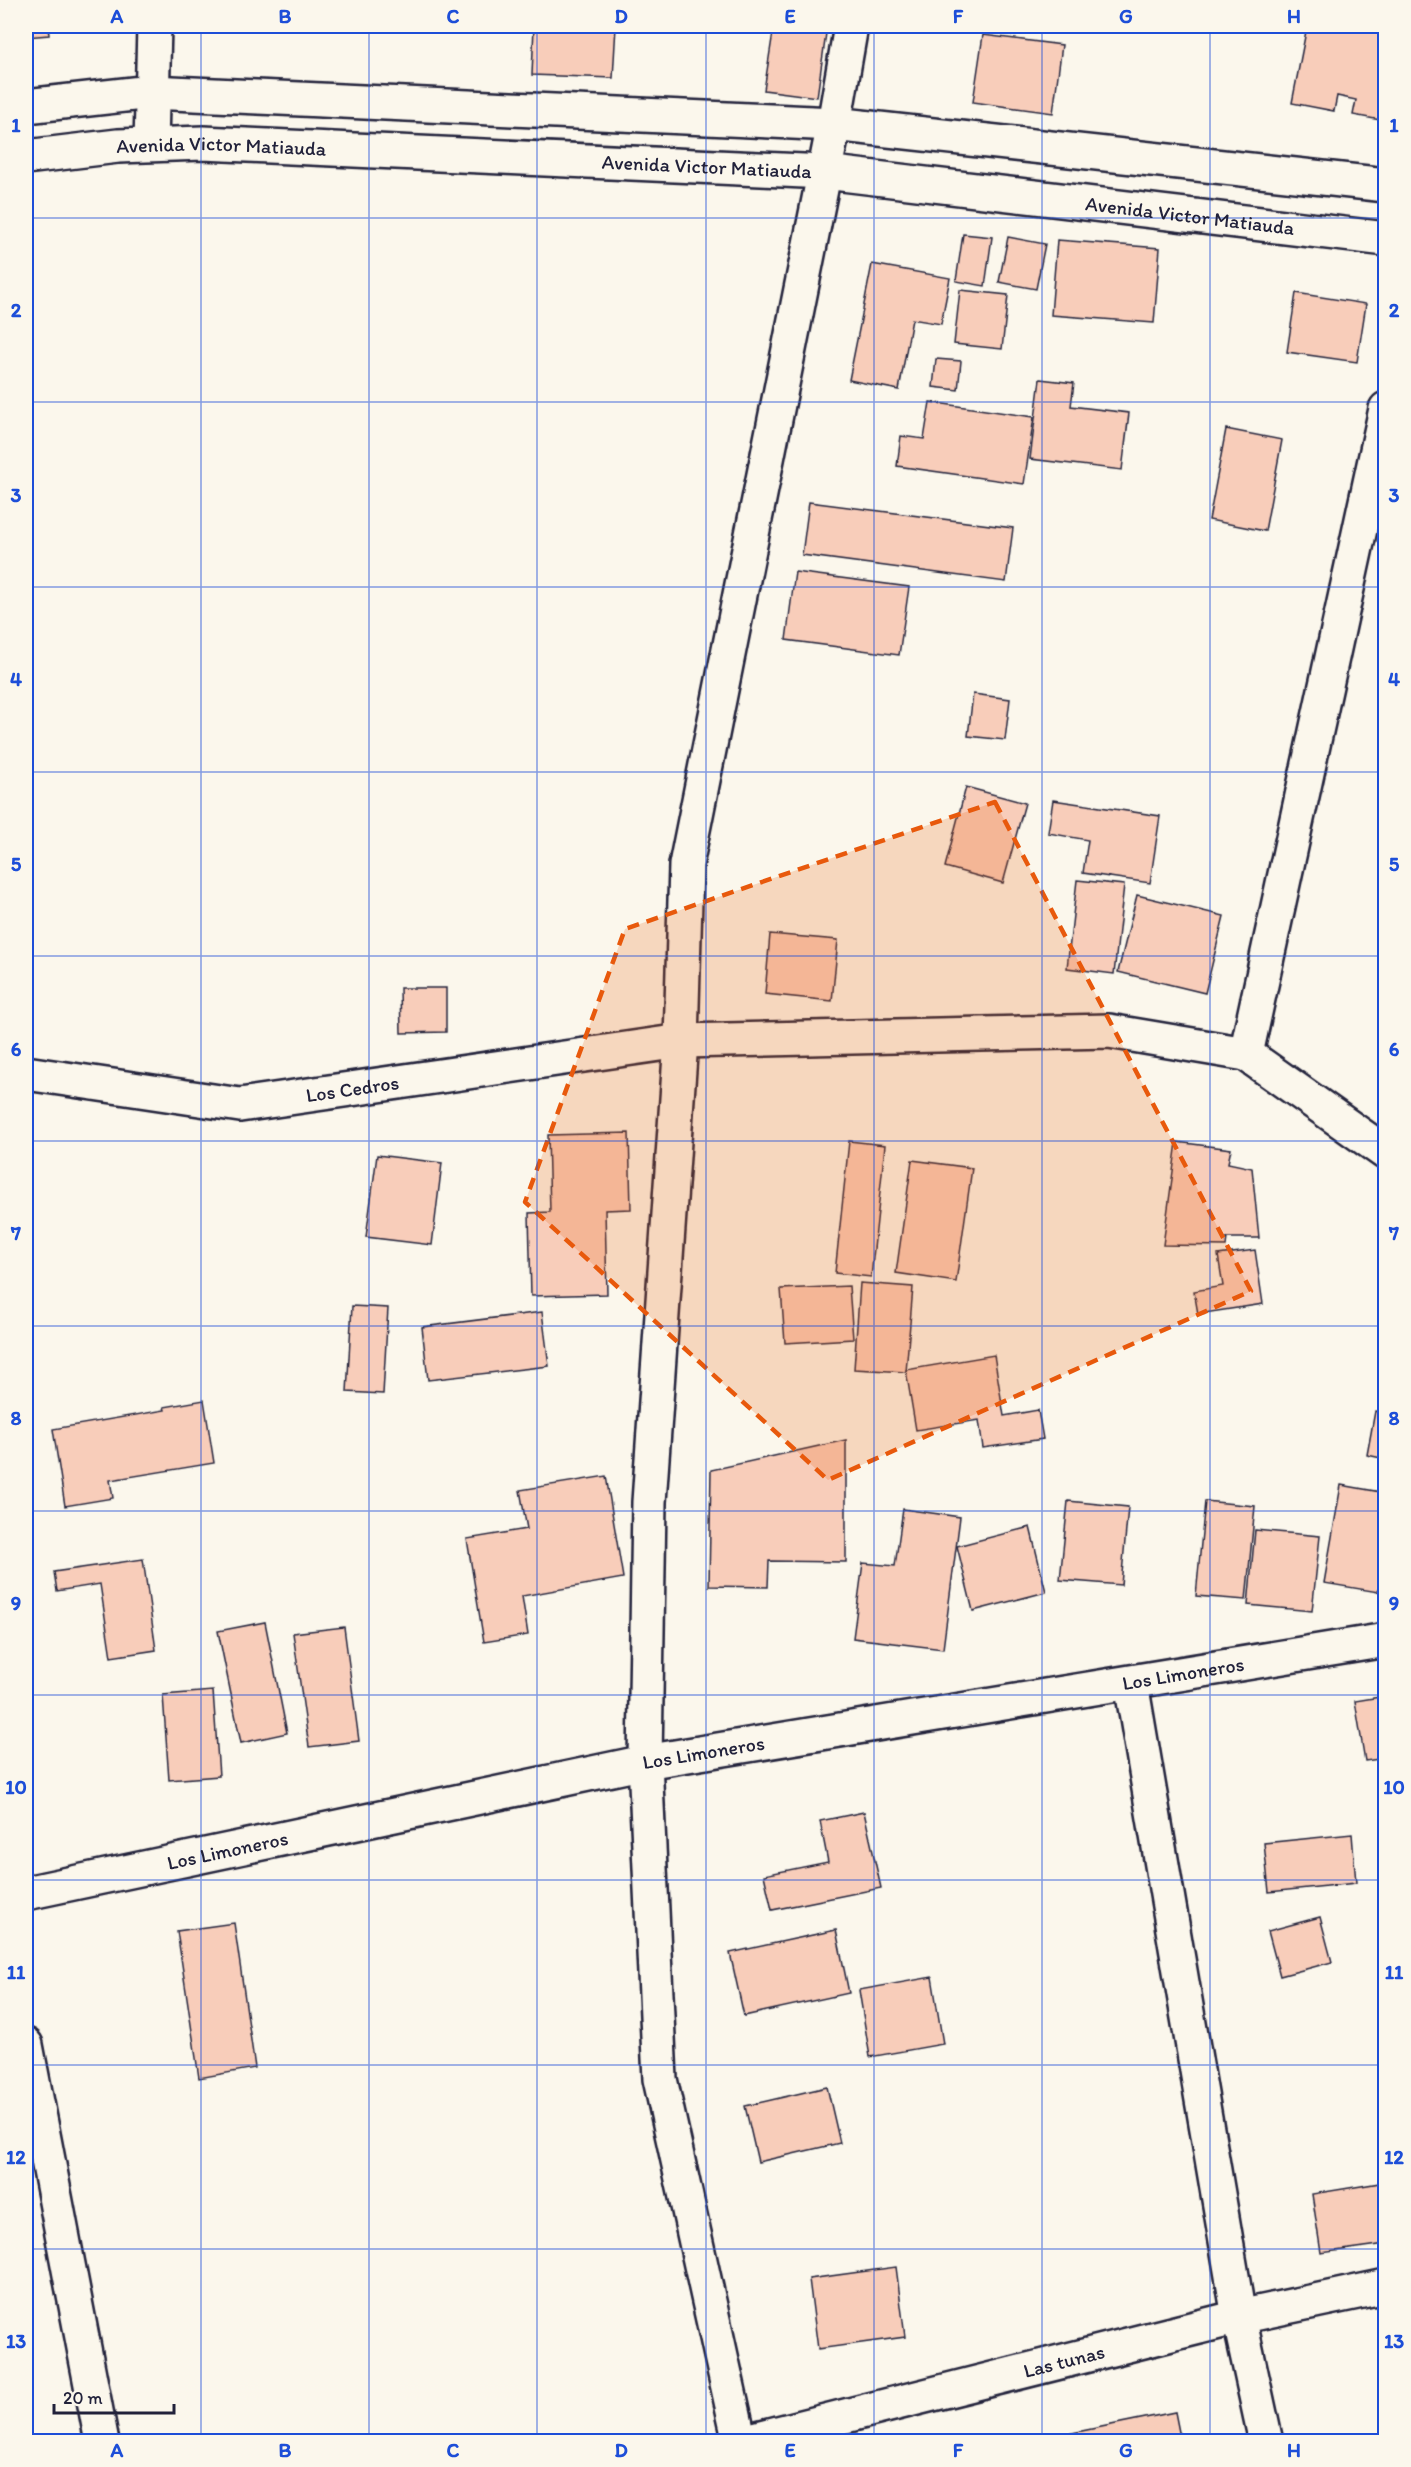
<svg xmlns="http://www.w3.org/2000/svg" width="1411" height="2467" font-family="Itim,sans-serif">
<style>
.building{fill:#f8cdba;stroke:#22223b;stroke-width:1.5}
.lines{fill:none;stroke-linecap:round;stroke-linejoin:round}
.minor-casing{stroke:#22223b;stroke-width:38}
.major-casing{stroke:#22223b;stroke-width:38}
.minor{stroke:#fbf7ec;stroke-width:33}
.major{stroke:#fbf7ec;stroke-width:33}
.marked{fill:#e8590c;fill-opacity:0.2;stroke:#e8590c;stroke-width:4.5;stroke-dasharray:12 8;stroke-linejoin:round}
.grid{fill:none;stroke:#1d4ed8;stroke-width:1.5;stroke-opacity:0.55}
.labels{text-anchor:middle;dominant-baseline:central;stroke-width:4.5;stroke-linejoin:round;paint-order:stroke}
.street-label{font-size:20px;fill:#22223b;stroke:#fbf7ec}
.neatline{fill:none;stroke:#1d4ed8;stroke-width:2}
.grid-label{font-size:20px;text-anchor:middle;font-weight:bold;fill:#1d4ed8}
</style>
<rect width="100%" height="100%" fill="#fbf7ec"/>
<filter id="ink" filterUnits="userSpaceOnUse"><feTurbulence type="fractalNoise" baseFrequency=".0167" numOctaves="2"/><feDisplacementMap in="SourceGraphic" scale="12" xChannelSelector="R" yChannelSelector="G"/><feConvolveMatrix kernelMatrix="1 2 1 2 8 2 1 2 1" color-interpolation-filters="sRGB"/></filter>
<g filter="url(#ink)">
<g class="building">
<path d="M26 26H48L49 35 26 37Z"/>
<path d="M534 26H616L613 78 532 75Z"/>
<path d="M774 26H827L817 97 764 90Z"/>
<path d="M962 26H1007L1006 32Z"/>
<path d="M1307 26H1386V121L1353 115 1356 100 1337 96 1334 111 1292 103Z"/>
<path d="M983 35 1062 45 1053 113 973 102Z"/>
<path d="M963 234 992 237 985 286 956 281Z"/>
<path d="M1008 237 1045 244 1036 289 999 282Z"/>
<path d="M1057 240 1160 248 1154 323 1051 315Z"/>
<path d="M872 264 950 278 941 324 912 319 899 390 849 380Z"/>
<path d="M960 290 1008 295 1002 349 954 344Z"/>
<path d="M1296 293 1366 304 1357 362 1287 352Z"/>
<path d="M936 359 961 361 958 390 933 387Z"/>
<path d="M1040 379 1074 383 1071 406 1129 413 1122 470 1030 459Z"/>
<path d="M930 402 1034 417 1024 484 897 466 901 436 924 439Z"/>
<path d="M1226 429 1282 440 1265 531 1209 520Z"/>
<path d="M809 502 1013 528 1006 582 802 555Z"/>
<path d="M795 572 909 587 899 655 786 640Z"/>
<path d="M973 694 1010 699 1005 740 968 736Z"/>
<path d="M966 787 1025 803 1003 883 945 867Z"/>
<path d="M1053 800 1160 816 1150 883 1083 873 1088 840 1048 833Z"/>
<path d="M1077 880 1124 885 1114 974 1067 968Z"/>
<path d="M1137 895 1224 916 1205 993 1118 972Z"/>
<path d="M770 934 838 940 832 1001 765 994Z"/>
<path d="M400 988H446V1032L401 1033Z"/>
<path d="M629 1133 631 1209 605 1210 607 1294 531 1296 529 1213 550 1212 548 1135Z"/>
<path d="M849 1141 885 1145 871 1277 835 1273Z"/>
<path d="M1177 1142 1231 1149 1228 1163 1252 1168 1259 1238H1227L1226 1246 1163 1245Z"/>
<path d="M377 1155 442 1163 432 1245 366 1237Z"/>
<path d="M912 1160 972 1168 956 1282 896 1273Z"/>
<path d="M1255 1250 1263 1304 1198 1314 1194 1291 1223 1286 1218 1255Z"/>
<path d="M860 1283 913 1287 906 1372 854 1369Z"/>
<path d="M849 1286 853 1339 785 1343 781 1289Z"/>
<path d="M352 1306 388 1308 383 1394 347 1392Z"/>
<path d="M542 1312 549 1366 428 1380 422 1327Z"/>
<path d="M994 1355 1004 1416 1038 1410 1043 1439 983 1448 979 1420 916 1430 906 1370Z"/>
<path d="M204 1400 214 1463 110 1480 113 1498 65 1506 53 1429 165 1410 164 1407Z"/>
<path d="M1375 1411 1386 1413V1459L1367 1455Z"/>
<path d="M846 1440V1562L769 1561 768 1587 709 1586 711 1470Z"/>
<path d="M606 1476 623 1578 522 1596 528 1635 484 1642 467 1539 527 1529 520 1490Z"/>
<path d="M1341 1485 1386 1493V1551L1378 1592 1324 1583Z"/>
<path d="M1068 1501 1128 1507 1121 1585 1060 1580Z"/>
<path d="M1205 1501 1255 1506 1246 1600 1196 1596Z"/>
<path d="M903 1509 960 1517 943 1649 853 1638 863 1563 895 1566Z"/>
<path d="M1030 1527 1046 1592 973 1611 957 1546Z"/>
<path d="M1255 1530 1320 1536 1312 1611 1248 1605Z"/>
<path d="M143 1559 156 1650 111 1657 100 1584 57 1591 54 1572Z"/>
<path d="M265 1622 287 1733 241 1743 218 1631Z"/>
<path d="M344 1627 359 1741 309 1747 293 1633Z"/>
<path d="M213 1691 219 1776 169 1780 163 1695Z"/>
<path d="M1386 1696V1758L1365 1761 1355 1701Z"/>
<path d="M864 1812 881 1888 772 1910 764 1875 828 1862 820 1821Z"/>
<path d="M1352 1834 1356 1883 1269 1892 1264 1843Z"/>
<path d="M1320 1917 1332 1962 1280 1976 1268 1931Z"/>
<path d="M234 1923 255 2068 199 2078 177 1931Z"/>
<path d="M836 1930 849 1993 744 2016 730 1953Z"/>
<path d="M932 1977 943 2044 870 2057 859 1990Z"/>
<path d="M827 2087 840 2143 758 2162 745 2106Z"/>
<path d="M1386 2182V2244L1321 2253 1312 2194Z"/>
<path d="M896 2267 905 2337 818 2349 809 2279Z"/>
<path d="M1175 2412 1181 2442H1028Z"/>
</g>
<g class="lines">
<defs>
<g id="minor">
<path d="M151 144 154 26"/>
<path d="M1246 1054 1386 409"/>
<path id="s1" d="M26 1073 240 1105 681 1041 1109 1031 1246 1054 1386 1153"/>
<path d="M1131 1683 1239 2317 1266 2442"/>
<path id="s2" d="M26 1893 645 1762 1386 1640"/>
<path d="M26 2045 102 2442"/>
<path d="M740 2442 660 2079 645 1762 649 1502 681 1041 686 865 834 124 851 26"/>
<path id="s3" d="M742 2442 1239 2317 1386 2286"/>
</g>
<g id="major">
<path d="M26 106 151 92 834 124 1386 185"/>
<path id="s4" d="M26 157 118 146 203 143 825 172 1386 239"/>
</g>
</defs>
<use href="#minor" class="minor-casing"/>
<use href="#major" class="major-casing"/>
<use href="#minor" class="minor"/>
<use href="#major" class="major"/>
</g>
</g>
<path class="marked" d="M995 802 1251 1291 828 1480 525 1202 625 929Z"/>
<path class="grid" d="M201 26V2442M369 26V2442M537 26V2442M706 26V2442M874 26V2442M1042 26V2442M1210 26V2442M26 218H1386M26 402H1386M26 587H1386M26 772H1386M26 956H1386M26 1141H1386M26 1326H1386M26 1511H1386M26 1695H1386M26 1880H1386M26 2065H1386M26 2249H1386"/>
<g class="labels">
<g class="street-label">
<text stroke="none"><textPath href="#s4" startOffset="196">Avenida Victor Matiauda</textPath></text>
<text stroke="none"><textPath href="#s4" startOffset="682">Avenida Victor Matiauda</textPath></text>
<text stroke="none"><textPath href="#s4" startOffset="1168">Avenida Victor Matiauda</textPath></text>
<text stroke="none"><textPath href="#s1" startOffset="330">Los Cedros</textPath></text>
<text stroke="none"><textPath href="#s2" startOffset="1178">Los Limoneros</textPath></text>
<text stroke="none"><textPath href="#s2" startOffset="692">Los Limoneros</textPath></text>
<text stroke="none"><textPath href="#s2" startOffset="206">Los Limoneros</textPath></text>
<text stroke="none"><textPath href="#s3" startOffset="332">Las tunas</textPath></text>
</g>
</g>
<rect width="1411" height="2467" fill="none" stroke="#fbf7ec" stroke-width="66"/>
<path d="M54 2404v9h120v-9" fill="none" stroke="#22223b" stroke-width="3"/>
<text x="63" y="2404" font-size="18" fill="#22223b" stroke="#fbf7ec" stroke-width="4.5" paint-order="stroke">20 m</text>
<rect x="33" y="33" width="1345" height="2401" class="neatline"/>
<g class="grid-label">
<text x="117" y="23">A</text>
<text x="285" y="23">B</text>
<text x="453" y="23">C</text>
<text x="621" y="23">D</text>
<text x="790" y="23">E</text>
<text x="958" y="23">F</text>
<text x="1126" y="23">G</text>
<text x="1294" y="23">H</text>
<text x="16" y="132">1</text>
<text x="1394" y="132">1</text>
<text x="16" y="317">2</text>
<text x="1394" y="317">2</text>
<text x="16" y="502">3</text>
<text x="1394" y="502">3</text>
<text x="16" y="686">4</text>
<text x="1394" y="686">4</text>
<text x="16" y="871">5</text>
<text x="1394" y="871">5</text>
<text x="16" y="1056">6</text>
<text x="1394" y="1056">6</text>
<text x="16" y="1240">7</text>
<text x="1394" y="1240">7</text>
<text x="16" y="1425">8</text>
<text x="1394" y="1425">8</text>
<text x="16" y="1610">9</text>
<text x="1394" y="1610">9</text>
<text x="16" y="1794">10</text>
<text x="1394" y="1794">10</text>
<text x="16" y="1979">11</text>
<text x="1394" y="1979">11</text>
<text x="16" y="2164">12</text>
<text x="1394" y="2164">12</text>
<text x="16" y="2348">13</text>
<text x="1394" y="2348">13</text>
<text x="117" y="2457">A</text>
<text x="285" y="2457">B</text>
<text x="453" y="2457">C</text>
<text x="621" y="2457">D</text>
<text x="790" y="2457">E</text>
<text x="958" y="2457">F</text>
<text x="1126" y="2457">G</text>
<text x="1294" y="2457">H</text>
</g>
</svg>
